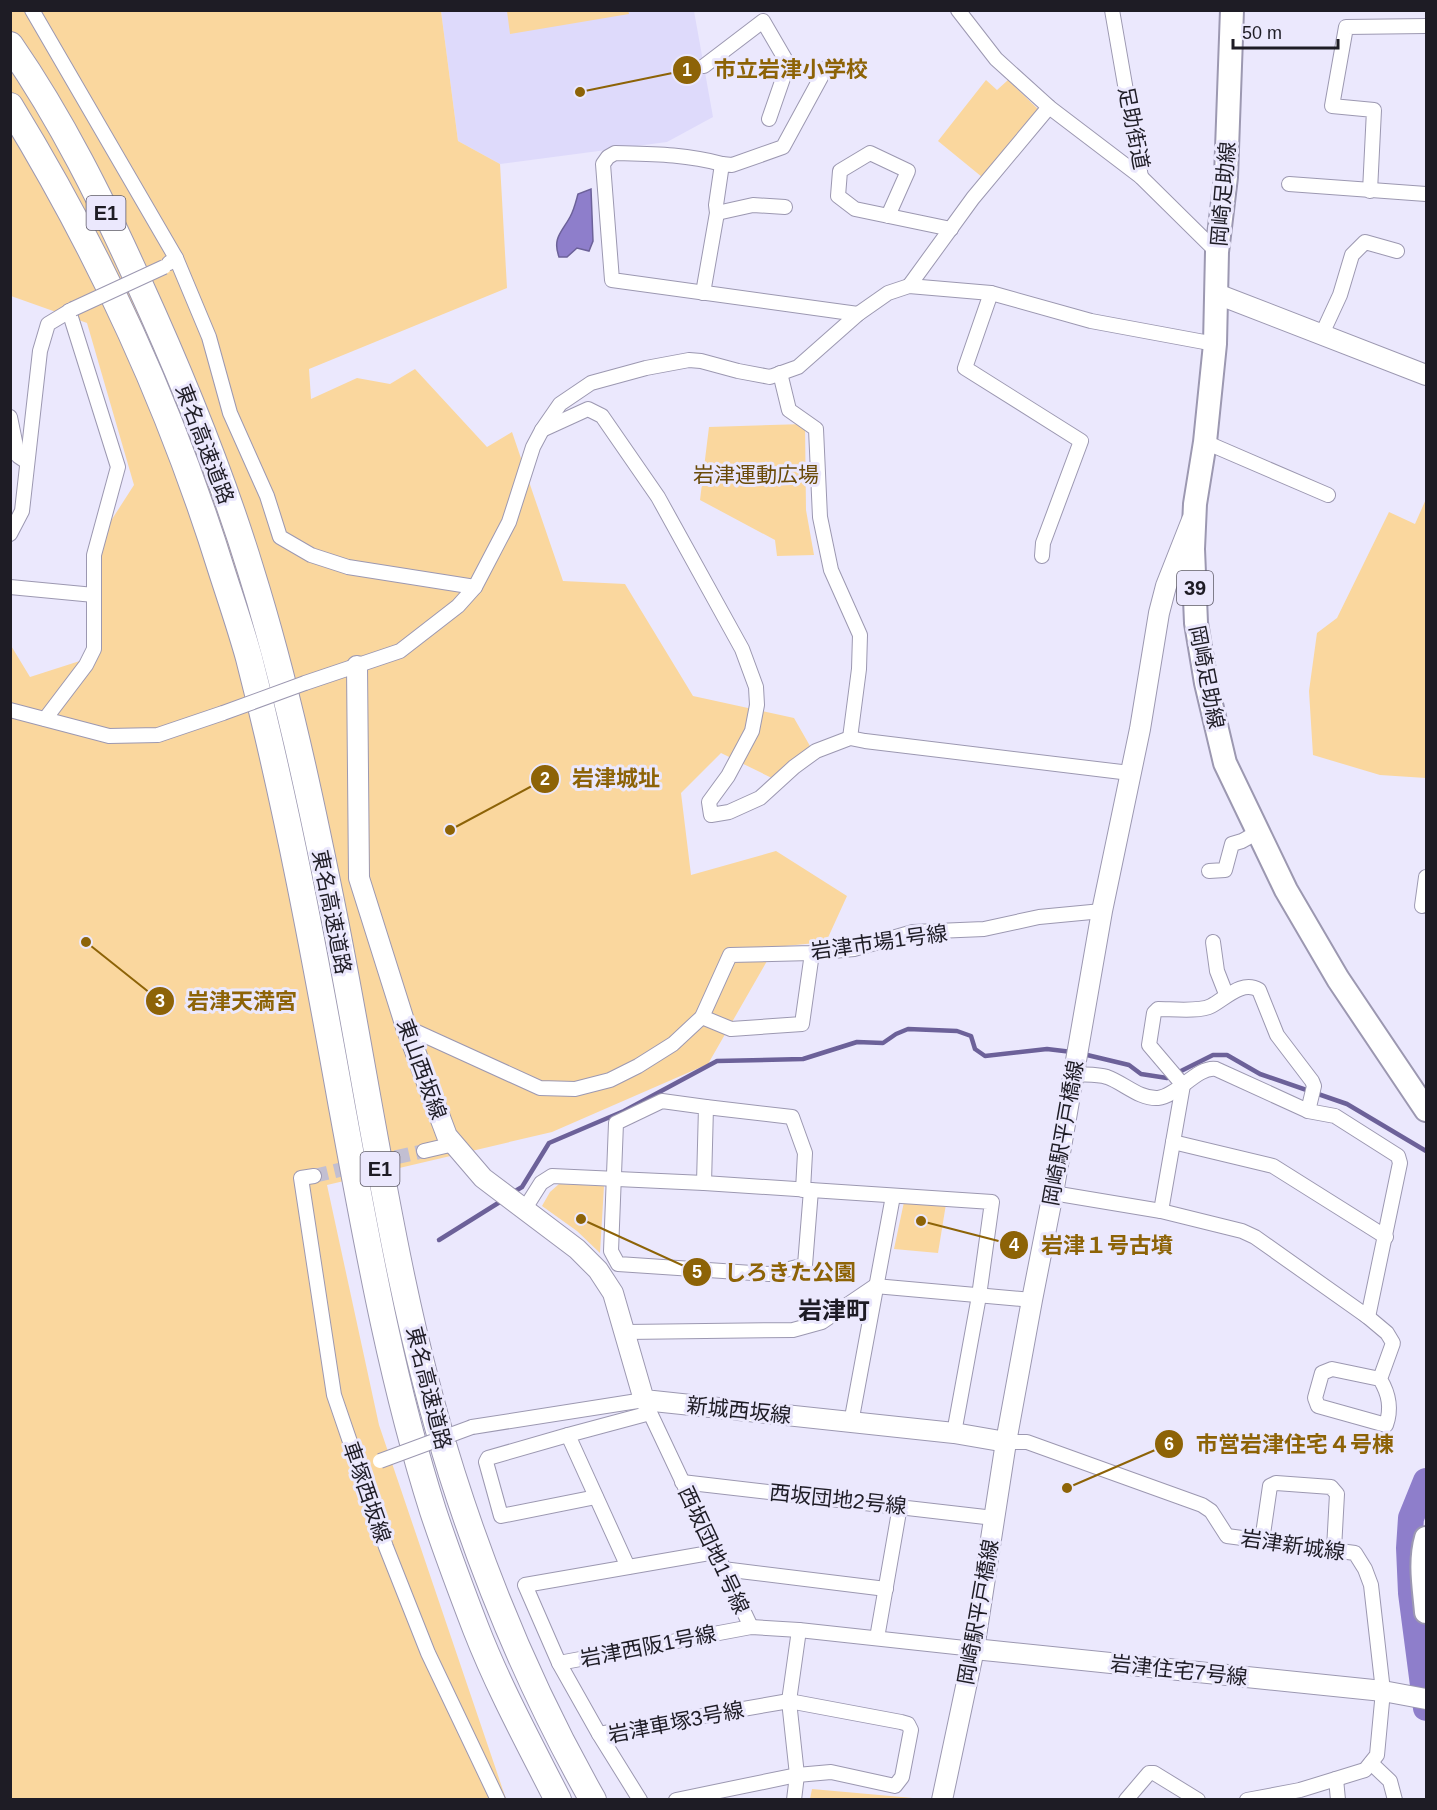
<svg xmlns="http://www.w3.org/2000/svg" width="1437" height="1810" font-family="Arial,'Noto Sans JP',sans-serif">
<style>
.built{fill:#dedafb}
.green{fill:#fad79e}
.water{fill:#8e7ecb;stroke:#6c6199;stroke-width:1.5}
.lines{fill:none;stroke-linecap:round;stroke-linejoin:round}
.stream{stroke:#6c6199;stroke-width:4.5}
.river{stroke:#8e7ecb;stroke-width:26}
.street-tunnel{stroke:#c2bfd2;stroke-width:14;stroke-dasharray:14 7;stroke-linecap:butt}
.street-casing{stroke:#9c98b1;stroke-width:16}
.secondary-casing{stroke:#9c98b1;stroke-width:22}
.primary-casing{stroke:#9c98b1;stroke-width:26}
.highway-casing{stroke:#9c98b1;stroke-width:28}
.street{stroke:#fff;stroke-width:14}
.secondary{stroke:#fff;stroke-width:20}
.primary{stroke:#fff;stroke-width:22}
.highway{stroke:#fff;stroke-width:26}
.street-bridge-casing{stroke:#9c98b1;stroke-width:16;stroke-linecap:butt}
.street-bridge{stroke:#fff;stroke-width:14}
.labels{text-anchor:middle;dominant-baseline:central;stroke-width:6;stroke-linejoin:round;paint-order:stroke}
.shield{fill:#ebe8fd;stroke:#5c5966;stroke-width:1.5}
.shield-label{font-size:20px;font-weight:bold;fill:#1e1c25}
.street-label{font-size:21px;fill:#1e1c25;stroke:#ebe8fd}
.park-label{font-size:21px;fill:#6a4a08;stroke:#ebe8fd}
.quarter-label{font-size:24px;font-weight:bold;fill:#1e1c25;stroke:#ebe8fd}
.leader{fill:none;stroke:#8d6307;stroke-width:2}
.callout-dot{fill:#8d6307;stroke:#ebe8fd;stroke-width:2}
.mark-label{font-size:18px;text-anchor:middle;font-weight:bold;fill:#fff}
.callout-label{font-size:22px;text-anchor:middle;font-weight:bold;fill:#8d6307;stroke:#ebe8fd;stroke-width:6;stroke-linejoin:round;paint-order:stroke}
</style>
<rect width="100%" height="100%" fill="#ebe8fd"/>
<path class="built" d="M441 11H694L713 117 667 142 500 164 458 141Z"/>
<g class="green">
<path d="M628 10 629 14 510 34 507 11Z"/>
<path d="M11 11H441L458 141 500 164 507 288 309 369 311 399 357 378 390 384 415 369 487 447 512 432 563 581 625 584 693 696 794 718 814 753 778 781 721 753 681 793 691 875 776 851 847 896 826 942 775 947 708 1064 552 1132 327 1185 379 1425 506 1799H11L10 644 30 677 86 659 89 555 134 485 87 323 11 296Z"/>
<path d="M986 80 997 90 1008 80 1041 112 982 177 938 141Z"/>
<path d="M805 424 806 510 814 555 777 556 775 540 700 500 709 427Z"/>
<path d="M1426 499V778L1380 775 1313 755 1309 691 1317 633 1337 618 1389 512 1415 524Z"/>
<path d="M559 1184 604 1186 600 1253 577 1231 542 1206 550 1192Z"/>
<path d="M904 1202 946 1204 938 1253 894 1249Z"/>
<path d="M812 1789 924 1799H810Z"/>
</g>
<path class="water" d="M591 189 593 241 589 251 577 248 567 257H559C552 238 562 232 570 217 574 210 576 201 578 194Z"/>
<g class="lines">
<g class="stream">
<path d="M1083 1054 1129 1065 1141 1074 1167 1078 1213 1055H1227L1260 1074 1347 1104 1426 1151"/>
<path d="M512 1193 522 1187 549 1143 624 1111 717 1061 803 1059 857 1042 883 1043 896 1034 908 1029 957 1031 971 1036 975 1049 985 1056 1047 1049 1072 1052"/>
<path d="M439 1240 503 1200"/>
</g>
<path class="river" d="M1426 1481 1411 1518 1409 1548 1411 1593 1426 1708"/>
<g class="street-tunnel">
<path d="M375 1162 424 1151"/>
<path d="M314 1176 356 1166"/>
</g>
<defs>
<g id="street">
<path d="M32 10 176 258 169 263"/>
<path d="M958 10 996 59 1049 107 1141 177 1217 252"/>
<path d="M1112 10 1141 177"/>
<path d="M704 66 763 21 788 64 769 119"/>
<path d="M722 164C686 154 652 154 615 153L608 157 603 164 612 280 858 314"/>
<path d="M1289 184 1426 194"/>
<path d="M1370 191 1374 110 1332 106 1346 27 1426 26"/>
<path d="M717 213 753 205 785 207"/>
<path d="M888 216 908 171 870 153 840 171 838 196 855 209 951 229"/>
<path d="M176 258 209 337 230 413 267 496 280 537 311 555 348 567 475 587"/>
<path d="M909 286 973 198 1049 107"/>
<path d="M703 293 717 213 716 205 722 164 732 165 783 147 826 68"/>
<path d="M991 293 965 368 1081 441 1043 543 1042 556"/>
<path d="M1322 334 1340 295 1352 255 1365 242 1397 251"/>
<path d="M780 373 789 410 816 429 820 517 831 570 860 635 859 669 850 738"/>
<path d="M10 417 18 456 27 462"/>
<path d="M542 430 588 409 602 416 658 497 742 649 756 687 757 705 752 731 728 776 709 802 711 815 729 812 760 798 794 767 816 751 850 738 865 741 1130 773"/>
<path d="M1205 442 1328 495"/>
<path d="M10 534 22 511 40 351 48 324 73 309"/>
<path d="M10 587 94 595"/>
<path d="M305 683 400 651 458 606 475 587 509 522 533 447 542 430 560 404 591 383 646 368 689 360 701 361 738 371 770 377 798 367 858 314 888 293 909 286 991 293 1091 321 1215 344"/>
<path d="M10 710 109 736 158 735 223 713"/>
<path d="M45 719 86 665 94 649V555L118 467 69 311"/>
<path d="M1209 871 1225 870 1232 844 1242 841 1258 832"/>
<path d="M1422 906 1426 877"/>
<path d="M1213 942 1217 971 1226 994"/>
<path d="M702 1017 731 1029 802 1024 812 953"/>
<path d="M406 1027 540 1088 575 1089 610 1080 638 1066 673 1044 702 1017 730 955 812 953 854 949 913 932 984 929 1039 917 1102 911"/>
<path d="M1183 1085 1149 1045 1154 1013 1158 1009C1172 1009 1200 1012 1211 1006 1226 998 1242 980 1259 990L1277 1035 1312 1081 1314 1086 1308 1111"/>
<path d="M706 1107 792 1117 805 1153 803 1190"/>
<path d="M1173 1142 1273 1166 1386 1237"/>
<path d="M424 1151 454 1144"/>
<path d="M314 1176 301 1178 334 1395 386 1547 428 1653 498 1800"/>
<path d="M704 1183 706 1107 662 1101 616 1123 611 1251 618 1264 769 1274 805 1265 811 1190"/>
<path d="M1053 1193 1161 1211 1242 1231 1255 1237 1368 1317 1400 1163 1398 1156 1335 1116 1308 1111 1216 1069C1197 1066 1178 1096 1158 1098 1139 1099 1124 1083 1107 1077 1097 1074 1085 1075 1074 1074"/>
<path d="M524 1210 541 1183 552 1176 704 1183 992 1202 979 1296 954 1433"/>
<path d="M1161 1211 1183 1085"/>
<path d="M1362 1312 1387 1333 1393 1343 1380 1379C1389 1394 1392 1408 1386 1425L1318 1406 1315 1398 1322 1373 1332 1369 1380 1379"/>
<path d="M626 1332 793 1330 822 1322 875 1286 1032 1300"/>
<path d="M851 1423 893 1196"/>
<path d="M472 1427 644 1400 751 1627"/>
<path d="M568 1435 488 1458 486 1462 501 1516 596 1497"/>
<path d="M1006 1442H1027L1202 1505 1211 1511 1227 1536 1355 1553 1365 1569 1371 1585 1383 1691 1377 1755 1365 1770 1300 1790 1247 1800"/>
<path d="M682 1482 994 1518"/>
<path d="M1262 1541 1270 1486 1276 1483 1331 1487 1337 1494 1334 1549"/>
<path d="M628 1567 568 1435 650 1413"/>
<path d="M723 1569 886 1589"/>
<path d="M877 1638 900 1506"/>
<path d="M559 1663 751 1627 799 1630 974 1649"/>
<path d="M599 1734 789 1701 901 1722 908 1724 911 1730 902 1777 895 1786 831 1772 797 1775 676 1800"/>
<path d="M1371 1763 1390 1781 1395 1800"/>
<path d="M1336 1779 1338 1800"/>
<path d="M640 1800 599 1734 559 1663 525 1585 715 1552"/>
<path d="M794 1800 797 1775 789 1701 799 1630"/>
<path d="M1126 1800 1149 1773H1154L1198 1800"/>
</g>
<g id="secondary">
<path d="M1217 294 1426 375"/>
<path d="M357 666 359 878 406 1027 447 1136 483 1178 577 1249 598 1270 613 1293 644 1400 954 1433 1006 1442"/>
<path d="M974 1649 1383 1691 1426 1699"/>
<path d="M942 1800 974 1649 1006 1442 1032 1300 1053 1193 1102 911 1140 729 1159 613 1166 586 1192 520"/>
</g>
<g id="primary">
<path d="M1232 10 1226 177 1217 252 1215 344 1205 442 1195 504 1193 549 1196 623 1206 683 1225 763 1286 890 1338 979 1426 1110"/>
<path d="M1426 1538C1419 1562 1424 1588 1426 1612"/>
</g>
<g id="highway">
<path d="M10 45C62 120 102 201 139 283 182 377 221 473 251 571 286 683 311 801 334 916 371 1102 395 1293 452 1474 488 1587 534 1696 593 1800"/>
<path d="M10 106C101 255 170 405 222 572 231 600 241 629 249 658 287 806 315 956 342 1107 367 1242 391 1379 433 1511 446 1550 461 1590 476 1629 499 1688 529 1743 558 1800"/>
</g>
</defs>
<use href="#street" class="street-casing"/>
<use href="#secondary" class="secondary-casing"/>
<use href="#primary" class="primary-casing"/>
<use href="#highway" class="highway-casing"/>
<use href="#street" class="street"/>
<use href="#secondary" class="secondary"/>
<use href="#primary" class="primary"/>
<use href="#highway" class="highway"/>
<defs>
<g id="street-bridge">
<path d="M73 309 164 267"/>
<path d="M223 713 305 683"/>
<path d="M380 1461 472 1427"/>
</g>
</defs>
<use href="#street-bridge" class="street-bridge-casing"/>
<use href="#street-bridge" class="street-bridge"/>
</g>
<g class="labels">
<g class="shield">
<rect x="86.5" y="196" width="39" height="34" rx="4.5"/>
<rect x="1177" y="571" width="36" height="34" rx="4.5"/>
<rect x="360.5" y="1152" width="39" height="34" rx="4.5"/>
</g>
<g class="shield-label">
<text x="106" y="213">E1</text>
<text x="1195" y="588">39</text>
<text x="380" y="1169">E1</text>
</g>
<g class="street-label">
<text transform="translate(1134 128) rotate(79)">足助街道</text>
<text transform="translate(1223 194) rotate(-85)">岡崎足助線</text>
<text transform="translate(205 444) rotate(69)">東名高速道路</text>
<text transform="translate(1207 677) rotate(79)">岡崎足助線</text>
<text transform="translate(332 912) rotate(79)">東名高速道路</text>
<text transform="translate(879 942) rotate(-8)">岩津市場1号線</text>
<text transform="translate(422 1069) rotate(70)">東山西坂線</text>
<text transform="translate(1063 1133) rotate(-80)">岡崎駅平戸橋線</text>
<text transform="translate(429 1388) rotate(76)">東名高速道路</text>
<text transform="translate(739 1410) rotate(6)">新城西坂線</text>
<text transform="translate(367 1492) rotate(71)">車塚西坂線</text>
<text transform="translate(838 1499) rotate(6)">西坂団地2号線</text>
<text transform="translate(1293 1545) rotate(8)">岩津新城線</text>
<text transform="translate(714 1550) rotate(65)">西坂団地1号線</text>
<text transform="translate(978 1612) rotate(-80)">岡崎駅平戸橋線</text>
<text transform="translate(648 1646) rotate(-11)">岩津西阪1号線</text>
<text transform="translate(1179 1670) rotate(6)">岩津住宅7号線</text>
<text transform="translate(676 1722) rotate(-11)">岩津車塚3号線</text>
</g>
<g class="park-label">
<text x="756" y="474">岩津運動広場</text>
</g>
<g class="quarter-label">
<text x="834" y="1310">岩津町</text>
</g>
</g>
<path class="leader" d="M580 92L687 70M450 830L545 779M86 942L160 1001M921 1221L1014 1245M581 1219L697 1272M1067 1488L1169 1444"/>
<g class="callout-dot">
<circle cx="580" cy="92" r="6"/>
<circle cx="450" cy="830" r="6"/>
<circle cx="86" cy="942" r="6"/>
<circle cx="921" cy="1221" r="6"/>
<circle cx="581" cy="1219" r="6"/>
<circle cx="1067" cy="1488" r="6"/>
<circle cx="687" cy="70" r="15"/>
<circle cx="545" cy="779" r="15"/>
<circle cx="160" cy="1001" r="15"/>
<circle cx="1014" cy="1245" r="15"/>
<circle cx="697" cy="1272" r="15"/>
<circle cx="1169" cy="1444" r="15"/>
</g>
<g class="mark-label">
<text x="687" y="76">1</text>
<text x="545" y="785">2</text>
<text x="160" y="1007">3</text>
<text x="1014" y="1251">4</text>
<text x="697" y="1278">5</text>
<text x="1169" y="1450">6</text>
</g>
<g class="callout-label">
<text x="791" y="77">市立岩津小学校</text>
<text x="616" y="786">岩津城址</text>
<text x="242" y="1009">岩津天満宮</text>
<text x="1107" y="1253">岩津１号古墳</text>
<text x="790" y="1280">しろきた公園</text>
<text x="1295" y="1452">市営岩津住宅４号棟</text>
</g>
<rect width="1437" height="1810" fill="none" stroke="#1e1c25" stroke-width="24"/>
<path d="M1233 39v9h105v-9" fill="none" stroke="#1e1c25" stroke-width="3"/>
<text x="1242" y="39" font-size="18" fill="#1e1c25" stroke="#ebe8fd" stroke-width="4.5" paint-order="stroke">50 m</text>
</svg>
